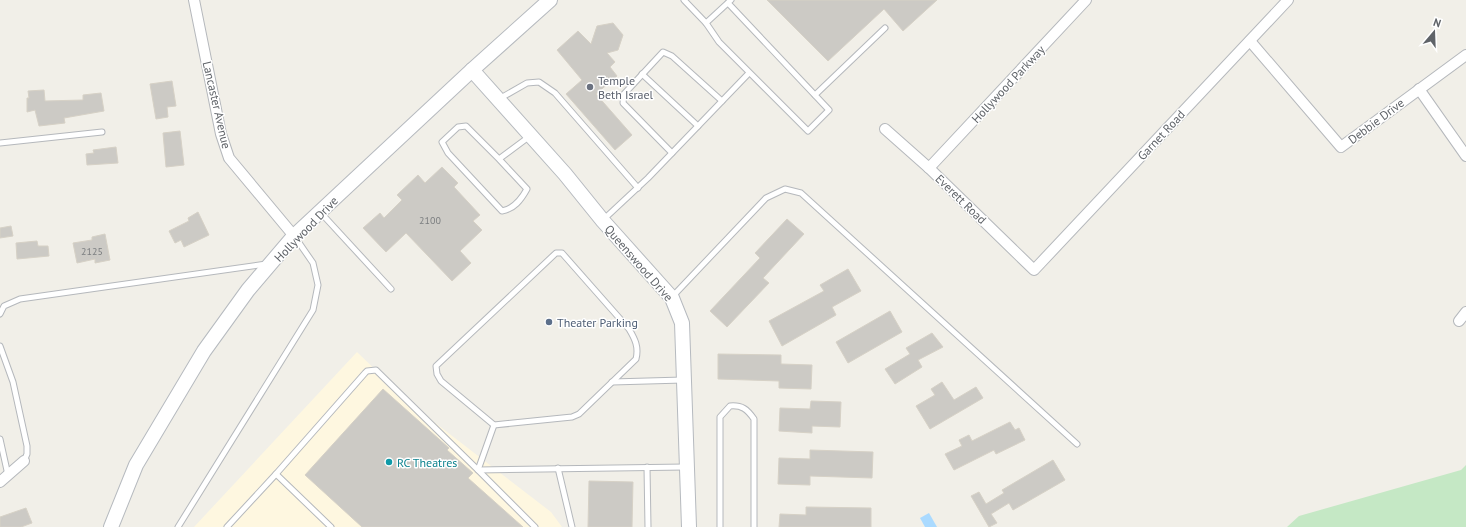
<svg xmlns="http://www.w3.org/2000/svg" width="1466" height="527" font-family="'PT Sans',sans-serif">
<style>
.commercial{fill:#fef7e0}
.green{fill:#c5e8c5}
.water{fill:#aadaff}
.building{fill:#cccac5;stroke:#d6d1c6}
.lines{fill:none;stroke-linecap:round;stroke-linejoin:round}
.lane-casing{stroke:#b5b8bc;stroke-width:7}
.street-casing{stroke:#b5b8bc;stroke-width:12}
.secondary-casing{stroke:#b6babf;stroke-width:16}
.lane{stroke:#fff;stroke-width:5}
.street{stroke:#fff;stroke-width:10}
.secondary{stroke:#fff;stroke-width:14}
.worship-dot{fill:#6b7280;stroke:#fff;stroke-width:1.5}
.service-dot{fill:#5c6f8a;stroke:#fff;stroke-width:1.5}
.culture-dot{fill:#0f9aa8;stroke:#fff;stroke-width:1.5}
.labels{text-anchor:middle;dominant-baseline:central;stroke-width:3;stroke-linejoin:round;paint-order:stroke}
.number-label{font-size:10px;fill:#7a7d7f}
.worship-label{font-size:12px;fill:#5b616d;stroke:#fff;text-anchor:start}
.street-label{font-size:12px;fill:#5f6368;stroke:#fff}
.service-label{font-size:12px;fill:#4e5e75;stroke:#fff;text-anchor:start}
.culture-label{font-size:12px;fill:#0d838f;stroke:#fff;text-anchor:start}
</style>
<rect width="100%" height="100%" fill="#f1efe8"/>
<path class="commercial" d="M357 352 412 405 551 512 562 527H194Z"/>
<path class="green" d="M1466 465V527H1287L1299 516 1461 470Z"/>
<path class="water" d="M929 513 937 527H925L920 518Z"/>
<g class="building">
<path d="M767 0H937L903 31 884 9 828 61Z"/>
<path d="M613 23 623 35 618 50 607 53 615 62 610 67 617 76 596 94 632 135 615 150 566 94 582 80 557 50 578 31 591 44 597 26Z"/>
<path d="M172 81 176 106 167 107 168 117 156 119 150 84Z"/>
<path d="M44 90 45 101 83 100V95L101 93 104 111 64 118 65 123 39 126 35 110 27 112V98H29L28 91Z"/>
<path d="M180 131 184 165 166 167 163 133Z"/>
<path d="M116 147 118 163 87 165 86 154 94 153 93 150Z"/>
<path d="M442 167 458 183 454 187 480 215 473 221 482 230 460 251 471 263 452 281 406 233 386 252 363 228 380 213 384 218 402 200 397 195 418 175 425 183Z"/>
<path d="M198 212 209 235 184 247 181 240 175 243 169 231 189 221 188 218Z"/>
<path d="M787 219 804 234 763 278 769 283 727 327 710 311 760 258 755 253Z"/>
<path d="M11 226 13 236 0 238V228Z"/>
<path d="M105 234 110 260 95 263V259L77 263 73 243 92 240V237Z"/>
<path d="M37 241 38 246H48L49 256 17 259 16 243Z"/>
<path d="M848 269 861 291 832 307 836 315 782 346 769 321 824 291 820 285Z"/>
<path d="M890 311 902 332 848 363 836 342Z"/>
<path d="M932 333 943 347 918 360 922 367 895 384 885 369 910 354 906 348Z"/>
<path d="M718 354 781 355V364L812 365 811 389 779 388V381L718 379Z"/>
<path d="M942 382 954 400 976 387 983 398 930 429 916 406 935 395 931 389Z"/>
<path d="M383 389 449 448 447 450 473 473 468 478 523 527H362L305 475Z"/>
<path d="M811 401 841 402 840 427 812 426V433L779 431 780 408 810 409Z"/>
<path d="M1010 422 1015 430 1019 428 1025 440 996 454 994 450 954 470 945 454 962 446 959 440 969 435 972 441Z"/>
<path d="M810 450 873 452 872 478 810 476V485L778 484 779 458 810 459Z"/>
<path d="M1053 460 1065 480 1013 510 1009 503 991 514 997 523 989 527 971 496 979 492 986 504 1004 493 1002 490Z"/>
<path d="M589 481 633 482 632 527H588Z"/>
<path d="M806 507 871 508V527H779L780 514 806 515Z"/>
<path d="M26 508 32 523 21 527H0V517Z"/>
</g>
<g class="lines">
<defs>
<g id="lane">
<path d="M684 0 706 23 731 0"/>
<path d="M706 23 719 42 808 131 829 110 728 3"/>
<path d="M642 74 698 126"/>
<path d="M815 95 885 28"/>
<path d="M499 99 527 83 539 82 555 93 638 188"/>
<path d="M0 143 102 132"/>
<path d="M672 153 623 103 624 94 663 52 672 56 722 101"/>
<path d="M499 159 527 189C521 200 514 209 502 211L448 153 442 142 458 127 466 126 499 159 530 136"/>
<path d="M321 213 391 289"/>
<path d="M603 220 648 178 749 73"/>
<path d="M556 253H562L629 329C635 339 639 347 636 359L579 414 572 417 494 425 441 381 437 374 436 366Z"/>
<path d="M672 297 766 198 785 189 801 193 1077 444"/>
<path d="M0 314 4 306 20 299 266 264"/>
<path d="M0 346 13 382 27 446V454L24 461"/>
<path d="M612 382 683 380"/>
<path d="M494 425 478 470 535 527"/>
<path d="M0 439 8 475"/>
<path d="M647 467 648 527"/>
<path d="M558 468 572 527"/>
<path d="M276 474 365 373 367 371 376 370 379 373 478 470 685 467"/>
<path d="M178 527 313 310 318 285 313 263 295 237"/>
<path d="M227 527 276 474 331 527"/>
<path d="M720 527V417L730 406C742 405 747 409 754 419V527"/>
</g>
<g id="street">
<path d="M194 0 221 134 229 158 294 236"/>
<path d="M1250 41 1341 147 1466 55"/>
<path d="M1419 89 1466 156"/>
<path d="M885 129 929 168 1034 270 1288 0"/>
<path d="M929 168 1086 0"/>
<path d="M1459 321 1466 312"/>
<path d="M0 482 24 461"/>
</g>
<g id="secondary">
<path d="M472 70 565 174 603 221 672 298 682 323 689 527"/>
<path d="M111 527 136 465 204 351 248 290 294 236 472 70 550 0"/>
</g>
</defs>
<use href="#lane" class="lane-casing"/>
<use href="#street" class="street-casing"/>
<use href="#secondary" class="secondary-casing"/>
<use href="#lane" class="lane"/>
<use href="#street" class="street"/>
<use href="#secondary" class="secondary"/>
</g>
<circle class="worship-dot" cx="590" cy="87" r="4"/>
<circle class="service-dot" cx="549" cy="322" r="4"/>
<circle class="culture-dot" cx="389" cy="462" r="4"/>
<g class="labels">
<g class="number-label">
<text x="430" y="220">2100</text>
<text x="92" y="251">2125</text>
</g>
<g class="worship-label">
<text x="598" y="80">Temple<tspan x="598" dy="14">Beth Israel</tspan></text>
</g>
<g class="street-label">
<text transform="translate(1008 84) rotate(-47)">Hollywood Parkway</text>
<text transform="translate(217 105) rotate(77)">Lancaster Avenue</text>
<text transform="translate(1376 121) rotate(-37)">Debbie Drive</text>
<text transform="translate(1161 135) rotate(-47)">Garnet Road</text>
<text transform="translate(961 199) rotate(44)">Everett Road</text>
<text transform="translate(306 229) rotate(-46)">Hollywood Drive</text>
<text transform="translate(639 263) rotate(49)">Queenswood Drive</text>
</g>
<g class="service-label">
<text x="557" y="322">Theater Parking</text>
</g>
<g class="culture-label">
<text x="397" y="462">RC Theatres</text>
</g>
</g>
<g transform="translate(1434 32) rotate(19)" stroke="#ffffff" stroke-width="3" paint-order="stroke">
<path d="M0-3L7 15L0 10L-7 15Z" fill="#5f6368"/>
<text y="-6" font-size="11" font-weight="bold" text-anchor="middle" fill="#5f6368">N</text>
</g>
</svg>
